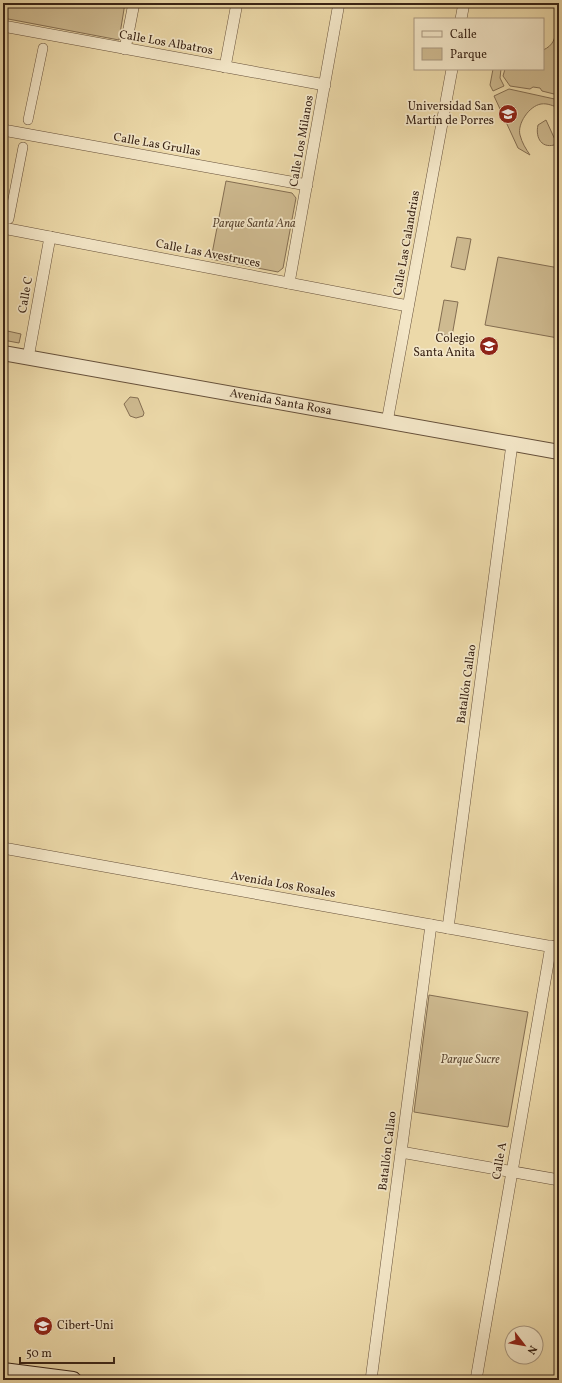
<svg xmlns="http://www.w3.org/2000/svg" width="562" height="1383" font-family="Vollkorn,serif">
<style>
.green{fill:#ceba90;stroke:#846e52}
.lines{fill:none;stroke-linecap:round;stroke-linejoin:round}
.pedestrian-casing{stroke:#66503a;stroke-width:10}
.minor-casing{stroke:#66503a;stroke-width:12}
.tertiary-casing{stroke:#66503a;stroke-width:16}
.secondary-casing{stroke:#392315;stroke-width:18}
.pedestrian{stroke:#f3e6c7;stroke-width:9}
.minor{stroke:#f3e6c7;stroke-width:11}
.tertiary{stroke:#f3e6c7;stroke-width:14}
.secondary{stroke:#f3e6c7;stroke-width:16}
.labels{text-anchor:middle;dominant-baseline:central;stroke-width:3.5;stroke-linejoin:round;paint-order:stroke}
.street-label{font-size:12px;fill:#392315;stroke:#f3e6c7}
.poi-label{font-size:12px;fill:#392315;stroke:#f3e6c7;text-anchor:end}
.park-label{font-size:12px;font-style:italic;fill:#5e4934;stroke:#f3e6c7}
</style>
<rect width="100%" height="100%" fill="#ecd9a9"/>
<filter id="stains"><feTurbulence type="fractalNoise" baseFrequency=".005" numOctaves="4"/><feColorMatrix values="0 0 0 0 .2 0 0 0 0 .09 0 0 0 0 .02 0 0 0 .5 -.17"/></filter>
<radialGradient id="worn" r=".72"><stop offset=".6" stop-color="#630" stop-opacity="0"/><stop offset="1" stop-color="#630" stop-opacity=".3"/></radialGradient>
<g class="green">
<path d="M3 3H125L119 40 3 18Z"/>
<path d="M559 26V93L558 95 542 91 540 88 533 87 530 89 510 86 503 76 505 69H543V50C553 46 556 38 556 27Z"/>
<path d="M493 69H501L500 78 504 86 493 91 490 85Z"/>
<path d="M509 89 559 100V108C553 106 548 103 541 104 529 106 517 124 520 135 522 143 526 149 530 155L518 148 494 96Z"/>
<path d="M546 120 557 144C542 150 535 138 538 125Z"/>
<path d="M226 181 292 193 296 198 283 268 278 272 211 259Z"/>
<path d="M457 237 471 239 465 270 451 267Z"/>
<path d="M498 257 559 268V330L558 338 485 325Z"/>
<path d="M444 300 458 302 452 336 438 333Z"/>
<path d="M3 330 21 334 19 343 3 340Z"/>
<path d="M130 397 138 398 144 413 143 416 136 418 130 416 124 404Z"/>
<path d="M429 995 528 1012 508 1127 414 1112Z"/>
</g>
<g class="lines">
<defs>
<g id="pedestrian">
<path d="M28 120 43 48"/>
<path d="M9 219 23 147"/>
</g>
<g id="minor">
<path d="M461 19 464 3"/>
<path d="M3 26 325 85"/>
<path d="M125 49 134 3"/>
<path d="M225 67 237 3"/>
<path d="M3 130 307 185"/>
<path d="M3 228 408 306"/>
<path d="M289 283 339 3"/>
<path d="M28 358 50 237"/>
<path d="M387 422 452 69"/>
<path d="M3 848 559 948"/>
<path d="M448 928 512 444"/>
<path d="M401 1152 559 1180"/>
<path d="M371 1380 431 925"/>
<path d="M476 1380 551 946"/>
</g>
<g id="tertiary">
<path id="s1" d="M3 353 559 452"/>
</g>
<path id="secondary" d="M3 1371 73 1380"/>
</defs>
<use href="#pedestrian" class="pedestrian-casing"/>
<use href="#minor" class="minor-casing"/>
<use href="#tertiary" class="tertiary-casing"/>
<use href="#secondary" class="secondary-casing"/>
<use href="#pedestrian" class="pedestrian"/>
<use href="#minor" class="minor"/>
<use href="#tertiary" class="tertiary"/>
<use href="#secondary" class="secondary"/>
</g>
<defs>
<symbol id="university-disc" viewBox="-11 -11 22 22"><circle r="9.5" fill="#8f2418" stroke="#f3e6c7"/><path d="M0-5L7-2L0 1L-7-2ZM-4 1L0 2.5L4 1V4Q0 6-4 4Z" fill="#fff"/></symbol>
<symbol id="school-disc" viewBox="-11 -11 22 22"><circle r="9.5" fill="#8f2418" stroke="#f3e6c7"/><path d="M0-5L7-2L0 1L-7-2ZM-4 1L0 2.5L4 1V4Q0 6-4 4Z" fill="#fff"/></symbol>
</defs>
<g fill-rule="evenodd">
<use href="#university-disc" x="497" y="103" width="22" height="22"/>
<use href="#school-disc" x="478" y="335" width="22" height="22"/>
<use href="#school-disc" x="32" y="1315" width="22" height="22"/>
</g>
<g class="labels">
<g class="street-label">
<text transform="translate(166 43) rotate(10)">Calle Los Albatros</text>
<text transform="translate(302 141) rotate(-80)">Calle Los Milanos</text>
<text transform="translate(157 145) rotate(10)">Calle Las Grullas</text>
<text transform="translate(407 243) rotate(-80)">Calle Las Calandrias</text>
<text transform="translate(208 254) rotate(11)">Calle Las Avestruces</text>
<text transform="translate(26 295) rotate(-80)">Calle C</text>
<text stroke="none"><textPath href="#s1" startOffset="282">Avenida Santa Rosa</textPath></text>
<text transform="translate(467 684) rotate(-82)">Batallón Callao</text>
<text transform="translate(283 885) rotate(10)">Avenida Los Rosales</text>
<text transform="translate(388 1151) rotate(-83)">Batallón Callao</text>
<text transform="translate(500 1161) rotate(-80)">Calle A</text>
</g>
<g class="poi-label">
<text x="494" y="107">Universidad San<tspan x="494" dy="14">Martín de Porres</tspan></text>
<text x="475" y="339">Colegio<tspan x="475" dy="14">Santa Anita</tspan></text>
<text x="57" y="1326" text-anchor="start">Cibert-Uni</text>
</g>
<g class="park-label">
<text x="254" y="224">Parque Santa Ana</text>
<text x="470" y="1060">Parque Sucre</text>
</g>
</g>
<rect width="562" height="1383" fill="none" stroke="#ecd9a9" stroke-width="16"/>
<rect x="4" y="4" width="554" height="1375" fill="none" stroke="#392315" stroke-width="2"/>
<rect x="8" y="8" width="546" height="1367" fill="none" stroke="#392315"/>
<rect x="414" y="18" width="130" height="52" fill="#f3e6c7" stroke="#a99880"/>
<rect x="422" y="31" width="20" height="6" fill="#f3e6c7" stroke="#a99880"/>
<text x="450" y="38" font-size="12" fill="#392315">Calle</text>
<rect x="422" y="48" width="20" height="12" fill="#ceba90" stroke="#a99880"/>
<text x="450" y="58" font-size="12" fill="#392315">Parque</text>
<g transform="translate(524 1345) rotate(121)"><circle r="19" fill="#f3e6c7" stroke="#a99880"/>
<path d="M0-3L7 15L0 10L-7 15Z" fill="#8f2418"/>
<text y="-6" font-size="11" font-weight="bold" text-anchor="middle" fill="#392315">N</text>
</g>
<path d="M20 1357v6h94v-6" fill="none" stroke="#392315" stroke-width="2"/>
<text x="26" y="1357" font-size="12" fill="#392315" stroke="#f3e6c7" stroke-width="3" paint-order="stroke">50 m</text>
<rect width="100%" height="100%" filter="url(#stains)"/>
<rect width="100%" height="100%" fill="url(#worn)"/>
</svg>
